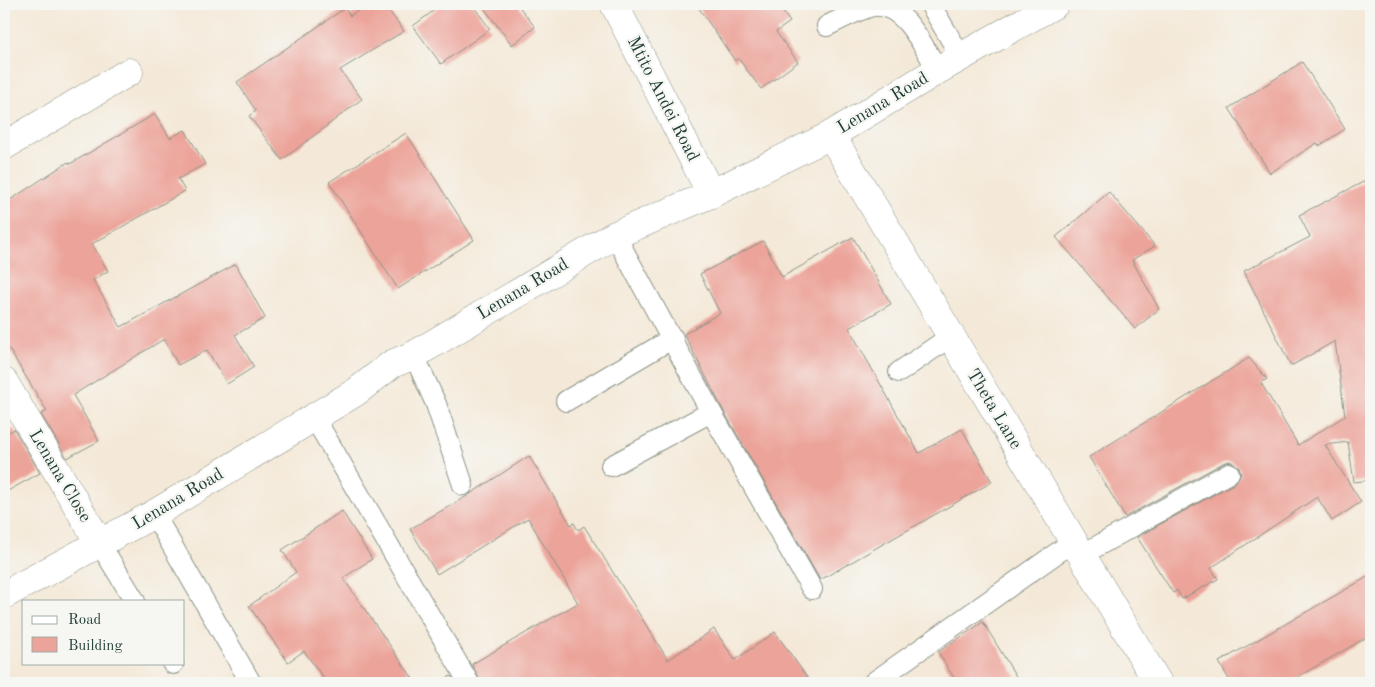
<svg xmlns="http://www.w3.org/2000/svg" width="1375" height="687" font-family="'Old Standard TT',serif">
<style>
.building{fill:#eca399}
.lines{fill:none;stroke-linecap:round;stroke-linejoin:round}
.lane-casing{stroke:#8a9386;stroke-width:22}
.street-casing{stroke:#8a9386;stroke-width:29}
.secondary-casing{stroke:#8a9386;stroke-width:29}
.lane{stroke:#fff;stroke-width:20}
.street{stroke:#fff;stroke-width:28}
.secondary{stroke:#fff;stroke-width:28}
.labels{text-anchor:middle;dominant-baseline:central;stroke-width:4.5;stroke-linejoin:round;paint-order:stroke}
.street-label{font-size:18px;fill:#1f3d34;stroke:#f6f6f2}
</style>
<rect width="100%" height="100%" fill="#f6f6f2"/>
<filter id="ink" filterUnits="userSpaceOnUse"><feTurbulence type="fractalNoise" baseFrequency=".02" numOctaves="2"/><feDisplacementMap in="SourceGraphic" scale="10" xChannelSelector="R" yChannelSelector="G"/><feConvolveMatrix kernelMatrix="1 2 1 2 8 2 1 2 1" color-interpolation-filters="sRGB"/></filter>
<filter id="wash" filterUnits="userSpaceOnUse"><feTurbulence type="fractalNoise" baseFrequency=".0096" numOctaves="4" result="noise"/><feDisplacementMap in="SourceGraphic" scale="20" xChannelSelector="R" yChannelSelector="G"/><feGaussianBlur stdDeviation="1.12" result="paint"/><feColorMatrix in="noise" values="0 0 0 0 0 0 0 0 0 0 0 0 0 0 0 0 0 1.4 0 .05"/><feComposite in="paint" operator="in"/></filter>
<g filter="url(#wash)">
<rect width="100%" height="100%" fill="#f4e9d8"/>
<g id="blocks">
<g class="building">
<path d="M367 4H384L404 31 340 70 362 99 282 160 249 116 256 111 237 82 345 8 350 16Z"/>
<path d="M443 4H472L490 29 441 64 413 26Z"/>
<path d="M481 4H517L535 27 512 45Z"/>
<path d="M696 4H777L790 22 776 32 798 62 761 89 738 58 735 61Z"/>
<path d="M1302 62 1345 129 1319 146 1317 143 1270 173 1229 108Z"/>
<path d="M155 114 170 138 185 130 205 164 178 179 185 191 92 244 108 271 93 280 121 327 236 264 265 318 235 335 254 367 227 384 207 350 178 365 164 339 73 395 99 441 67 458 41 414 47 411 4 341V204L68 162 70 164Z"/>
<path d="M406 133 474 240 398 289 329 182Z"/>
<path d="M1371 178V480L1354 482 1348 442 1325 445 1361 502 1332 521 1317 497 1211 568 1218 579 1182 599 1177 590 1173 593 1137 537 1235 483 1241 474 1239 467 1230 461 1223 463 1125 517 1089 457 1249 358 1267 379 1261 383 1298 445 1345 416 1335 341 1291 366 1244 271 1310 237 1299 215Z"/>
<path d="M1109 192 1155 246 1132 260 1159 309 1135 329 1056 237Z"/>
<path d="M853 237 891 304 849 328 919 453 962 429 992 482 820 580 721 406 684 334 720 313 700 274 763 241 782 277Z"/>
<path d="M14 429 40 473 4 493V435Z"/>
<path d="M529 456 571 525 574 523 578 530 584 526 668 660 714 629 735 660 775 632 811 683H481L472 664 578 603 528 518 437 574 410 529 467 496Z"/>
<path d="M342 511 372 559 343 578 416 683H327L304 651 288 662 249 606 296 572 282 550Z"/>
<path d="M1371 575V635L1287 683H1231L1219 662Z"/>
<path d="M983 622 1020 683H957L938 652Z"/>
<path d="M451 676 455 683H438Z"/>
</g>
</g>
</g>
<g filter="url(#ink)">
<use href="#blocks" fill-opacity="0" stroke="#8a9386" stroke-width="1"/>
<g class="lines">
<defs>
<g id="lane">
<path d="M930 4 961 57"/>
<path d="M827 26C839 20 862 8 874 6 905 3 924 49 938 70"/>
<path d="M615 235 711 412 812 589"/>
<path d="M414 355 436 404 463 485"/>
<path d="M899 372 950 337"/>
<path d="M566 401 673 338"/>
<path d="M314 417 469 683"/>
<path d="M611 466 711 412"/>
<path d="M154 514 251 683"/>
<path d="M100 544 135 601"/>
<path d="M1083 554 1229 473"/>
<path d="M172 663 173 664"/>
<path d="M874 682 1074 541"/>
</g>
<g id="street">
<path d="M614 4 711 194"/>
<path d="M831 135 1158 683"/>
<path d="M4 146 129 72"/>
<path d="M4 382 100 544"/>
</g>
<path id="secondary" d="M4 595 154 514 356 392 392 364 414 355 615 235 711 194 831 135 938 70 1055 4"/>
</defs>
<use href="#lane" class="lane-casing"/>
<use href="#street" class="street-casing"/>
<use href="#secondary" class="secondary-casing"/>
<use href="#lane" class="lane"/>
<use href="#street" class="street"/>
<use href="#secondary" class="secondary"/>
</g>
</g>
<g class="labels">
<g class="street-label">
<text transform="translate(663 99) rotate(63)">Mtito Andei Road</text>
<text transform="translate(883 103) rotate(-31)">Lenana Road</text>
<text transform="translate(523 289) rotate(-31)">Lenana Road</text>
<text transform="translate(994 409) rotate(59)">Theta Lane</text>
<text transform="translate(60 476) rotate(59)">Lenana Close</text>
<text transform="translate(178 499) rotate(-31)">Lenana Road</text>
</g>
</g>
<rect width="1375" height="687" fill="none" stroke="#f6f6f2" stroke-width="20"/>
<rect x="22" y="600" width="162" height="65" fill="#f6f6f2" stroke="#a0aca6"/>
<rect x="32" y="616" width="25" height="8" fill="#ffffff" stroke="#a0aca6"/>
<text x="68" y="624" font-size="15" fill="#1f3d34">Road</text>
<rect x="32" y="637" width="25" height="15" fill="#eca399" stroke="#a0aca6"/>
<text x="68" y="650" font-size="15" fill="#1f3d34">Building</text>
</svg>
